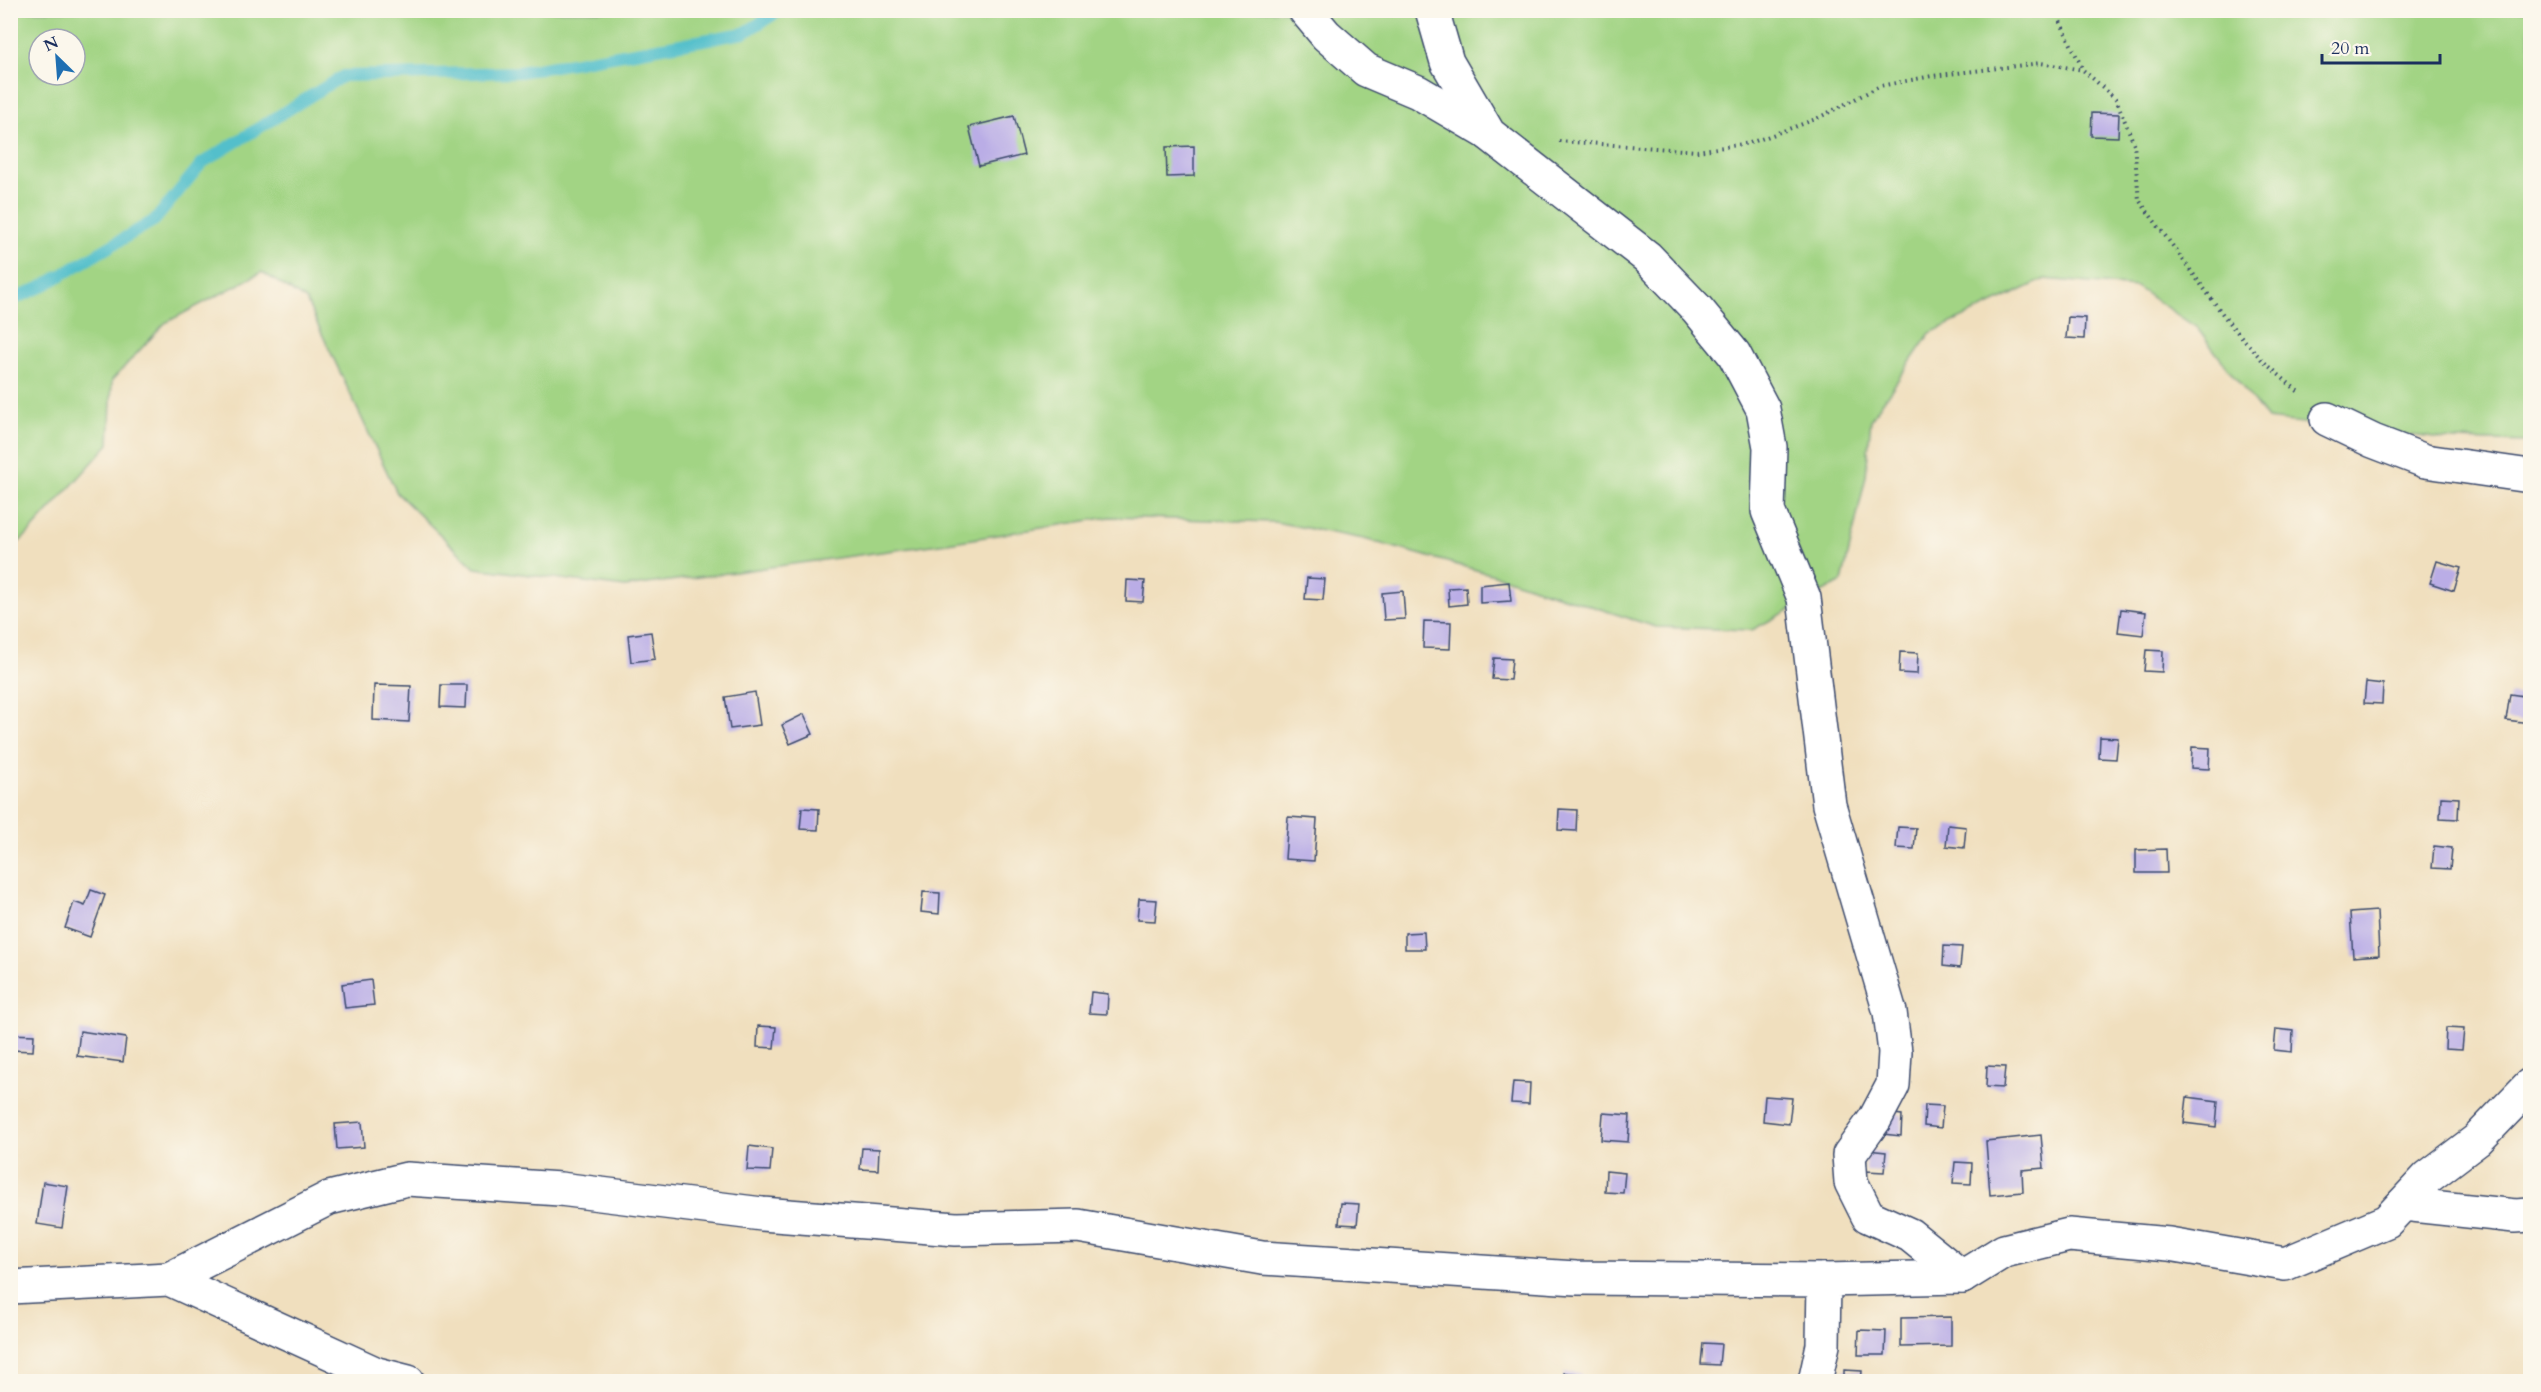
<svg xmlns="http://www.w3.org/2000/svg" width="2541" height="1392" font-family="Cardo,serif">
<style>
.green{fill:#a2d484;stroke:#5e8271;stroke-width:1.5;fill-rule:evenodd}
.lines{fill:none;stroke-linecap:round;stroke-linejoin:round}
.stream{stroke:#52bfcb;stroke-width:12}
.building{fill:#baade6}
.minor-casing{stroke:#3b496c;stroke-width:36}
.path{stroke:#3b496c;stroke-width:4;stroke-dasharray:1.5 4.5;stroke-linecap:butt}
.minor{stroke:#fff;stroke-width:33}
</style>
<rect width="100%" height="100%" fill="#fbf7ec"/>
<filter id="ink" filterUnits="userSpaceOnUse"><feTurbulence type="fractalNoise" baseFrequency=".0167" numOctaves="2"/><feDisplacementMap in="SourceGraphic" scale="12" xChannelSelector="R" yChannelSelector="G"/><feConvolveMatrix kernelMatrix="1 2 1 2 8 2 1 2 1" color-interpolation-filters="sRGB"/></filter>
<filter id="wash" filterUnits="userSpaceOnUse"><feTurbulence type="fractalNoise" baseFrequency=".008" numOctaves="4" result="noise"/><feDisplacementMap in="SourceGraphic" scale="24" xChannelSelector="R" yChannelSelector="G"/><feGaussianBlur stdDeviation="1.35" result="paint"/><feColorMatrix in="noise" values="0 0 0 0 0 0 0 0 0 0 0 0 0 0 0 0 0 1.4 0 .05"/><feComposite in="paint" operator="in"/></filter>
<g filter="url(#wash)">
<rect width="100%" height="100%" fill="#f0dfbe"/>
<path class="green" d="M11 11H2530V442L2454 440 2267 419 2197 328 2136 287 2045 279 1930 333 1871 419 1866 476 1842 582 1752 630 1656 627 1498 576 1364 539 1275 522 1110 517 947 543 625 587 475 568 397 493 306 300 262 272 165 323 112 380 109 444 28 534 11 549ZM39 39H75V75H39Z"/>
<g class="lines">
<path class="stream" d="M10 301 41 287 155 220 202 163 343 76 520 72 744 33 781 10"/>
</g>
<g id="blocks">
<g class="building">
<path d="M2092 113 2119 114 2118 137 2091 136Z"/>
<path d="M1014 116 1024 155 979 166 969 127Z"/>
<path d="M1194 146V176L1167 177 1166 147Z"/>
<path d="M2068 317 2085 318 2084 339 2066 338Z"/>
<path d="M2437 561 2461 568 2454 591 2430 583Z"/>
<path d="M1307 578 1325 579 1323 600 1305 599Z"/>
<path d="M1127 580 1145 581 1143 602 1126 601Z"/>
<path d="M1509 582 1511 601 1480 603V585Z"/>
<path d="M1466 587 1467 604 1449 606 1448 588Z"/>
<path d="M1403 591 1405 619 1384 620 1382 593Z"/>
<path d="M2121 609 2146 612 2143 635 2118 632Z"/>
<path d="M1424 621 1451 622 1450 649 1423 648Z"/>
<path d="M651 632 655 659 631 662 628 635Z"/>
<path d="M2146 650 2163 651 2162 672 2144 671Z"/>
<path d="M1900 652 1918 653 1917 674 1899 673Z"/>
<path d="M1494 658 1512 659 1510 680 1492 679Z"/>
<path d="M2366 682 2383 684 2382 704 2364 703Z"/>
<path d="M374 685 411 686 409 722 373 720Z"/>
<path d="M441 685H467L466 708 440 707Z"/>
<path d="M755 692 760 725 730 729 725 697Z"/>
<path d="M2510 694 2530 697V723L2506 720Z"/>
<path d="M804 714 813 734 790 744 782 725Z"/>
<path d="M2100 737 2118 738 2116 759 2099 758Z"/>
<path d="M2192 747 2210 748 2209 769 2191 768Z"/>
<path d="M2441 797 2459 798 2458 819 2440 818Z"/>
<path d="M802 808 819 809 818 830 800 829Z"/>
<path d="M1559 809 1577 810 1576 831 1558 830Z"/>
<path d="M1288 817 1317 819 1314 861 1285 859Z"/>
<path d="M1948 825 1966 827 1964 848 1946 846Z"/>
<path d="M1898 827 1916 828 1914 849 1896 848Z"/>
<path d="M2434 846 2452 848 2450 869 2432 868Z"/>
<path d="M2166 849 2167 873H2136V850Z"/>
<path d="M91 890 105 895 90 937 65 928 74 902 85 906Z"/>
<path d="M923 892 940 893 939 914 921 912Z"/>
<path d="M1139 899 1157 900 1155 921 1137 920Z"/>
<path d="M2377 911 2379 955 2353 957 2350 913Z"/>
<path d="M1424 932 1425 949H1405V933Z"/>
<path d="M1944 946 1962 947 1960 968 1943 966Z"/>
<path d="M371 980 374 1005 345 1008 342 984Z"/>
<path d="M1091 992 1108 994 1107 1014 1089 1013Z"/>
<path d="M758 1026 776 1027 774 1048 757 1047Z"/>
<path d="M2446 1028 2464 1029 2462 1050 2445 1049Z"/>
<path d="M2276 1029 2293 1031 2292 1052 2274 1050Z"/>
<path d="M80 1031 126 1038 123 1062 77 1056Z"/>
<path d="M10 1034 34 1035 33 1051 10 1050Z"/>
<path d="M1987 1066 2005 1067 2003 1088 1986 1087Z"/>
<path d="M1513 1082 1530 1083 1529 1104 1511 1103Z"/>
<path d="M1765 1096 1792 1098 1789 1124 1763 1121Z"/>
<path d="M2187 1097 2218 1101 2216 1127 2184 1123Z"/>
<path d="M1925 1105 1943 1106 1941 1128 1924 1126Z"/>
<path d="M1603 1113 1630 1115 1628 1142 1601 1140Z"/>
<path d="M1885 1113 1902 1115 1901 1136 1883 1134Z"/>
<path d="M362 1122 364 1147 337 1149 335 1124Z"/>
<path d="M2041 1135 2044 1168 2022 1170 2023 1192 1990 1195 1986 1141Z"/>
<path d="M749 1146 772 1149 770 1171 747 1170Z"/>
<path d="M862 1148 879 1149 878 1170 860 1169Z"/>
<path d="M1867 1150 1886 1152 1884 1172 1866 1171Z"/>
<path d="M1955 1162 1972 1163 1971 1184 1953 1183Z"/>
<path d="M1606 1171 1625 1173 1623 1193 1605 1192Z"/>
<path d="M43 1182 68 1186 62 1228 37 1224Z"/>
<path d="M1341 1203 1359 1204 1357 1225 1339 1224Z"/>
<path d="M1951 1317V1346L1901 1347V1318Z"/>
<path d="M1859 1330 1886 1331 1885 1355H1858Z"/>
<path d="M1703 1343 1721 1344 1719 1365 1701 1364Z"/>
<path d="M1844 1370 1862 1371 1861 1382H1844Z"/>
<path d="M1564 1373 1582 1374V1382H1564Z"/>
<path d="M852 1377 874 1378V1382H852Z"/>
</g>
</g>
</g>
<g filter="url(#ink)">
<use href="#blocks" fill-opacity="0" stroke="#3b496c" stroke-width="1.5"/>
<g class="lines">
<defs>
<g id="minor">
<path d="M1305 10 1326 35 1366 70 1418 92 1488 133"/>
<path d="M1432 10 1447 62 1489 134 1647 257 1697 309 1734 354 1763 409 1770 447 1768 511 1804 598 1829 805 1890 1012 1895 1052 1893 1085 1875 1119 1849 1155 1851 1182 1868 1216 1910 1235 1962 1277"/>
<path d="M2327 419 2373 441 2425 461 2530 476"/>
<path d="M2403 1204 2515 1216 2530 1215"/>
<path d="M169 1279 329 1198 407 1179 560 1189 762 1214 956 1229 1078 1226 1262 1258 1576 1278 1824 1280"/>
<path d="M10 1287 169 1279 377 1374 408 1382"/>
<path d="M1815 1382 1823 1345 1824 1280 1962 1277 2004 1251 2069 1235 2169 1244 2285 1264 2387 1221 2428 1177 2477 1140 2530 1085"/>
</g>
</defs>
<use href="#minor" class="minor-casing"/>
<g class="path">
<path d="M2059 10V19L2083 70 2116 99 2134 144 2139 200 2230 324 2263 361 2301 394"/>
<path d="M1559 141 1697 151 1750 143 1816 119 1880 86 1932 76 2041 63 2083 70"/>
</g>
<use href="#minor" class="minor"/>
</g>
</g>
<rect width="2541" height="1392" fill="none" stroke="#fbf7ec" stroke-width="36"/>
<g transform="translate(57 57) rotate(335)"><circle r="28" fill="#fbf7ec" stroke="#a1a7b3" stroke-width="1.5"/>
<path d="M0-4.5L10 22L0 15L-10 22Z" fill="#1f6fb2"/>
<text y="-9" font-size="16" font-weight="bold" text-anchor="middle" fill="#1b2f5e">N</text>
</g>
<path d="M2322 54v9h118v-9" fill="none" stroke="#1b2f5e" stroke-width="3"/>
<text x="2331" y="54" font-size="18" fill="#1b2f5e" stroke="#fbf7ec" stroke-width="4.5" paint-order="stroke">20 m</text>
</svg>
